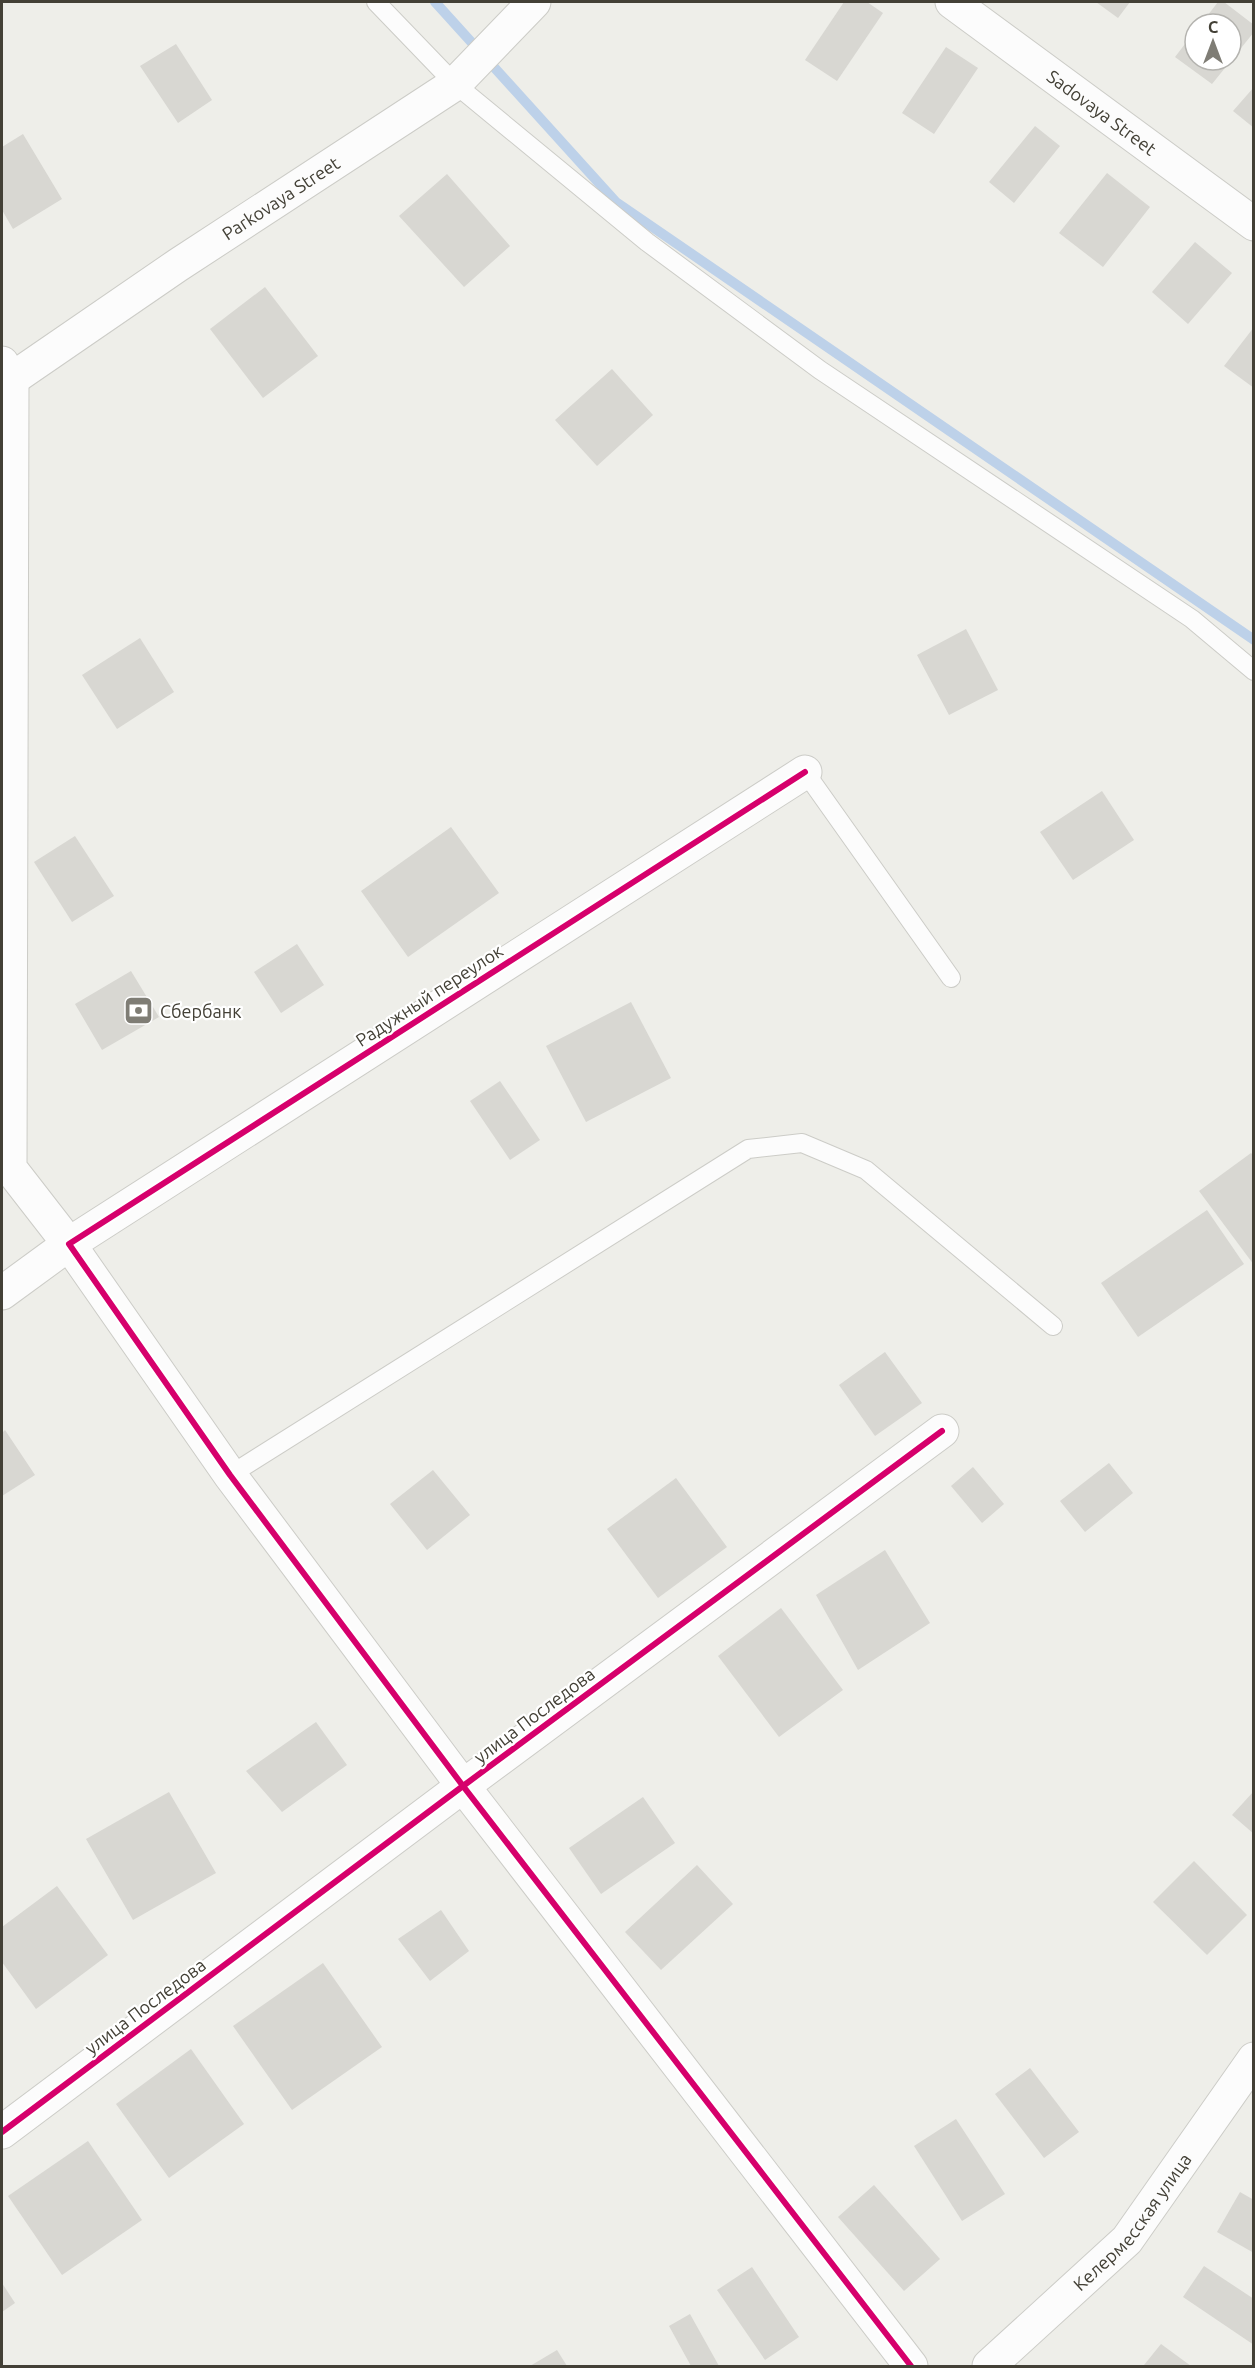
<svg xmlns="http://www.w3.org/2000/svg" width="1255" height="2368" font-family="Ubuntu,sans-serif">
<style>
.lines{fill:none;stroke-linecap:round;stroke-linejoin:round}
.stream{stroke:#bdd1e9;stroke-width:10}
.building{fill:#d8d7d2}
.lane-casing{stroke:#ccccc7;stroke-width:20}
.street-casing{stroke:#ccccc7;stroke-width:35}
.lane{stroke:#fcfcfc;stroke-width:18}
.street{stroke:#fcfcfc;stroke-width:33}
.cycleway-casing{stroke:#fff;stroke-width:10}
.cycleway{stroke:#d6006c;stroke-width:6}
.labels{text-anchor:middle;dominant-baseline:central;stroke-width:4.5;stroke-linejoin:round;paint-order:stroke}
.street-label{font-size:18px;fill:#434036;stroke:#fff}
.poi-label{font-size:18px;fill:#434036;stroke:#fff;text-anchor:start}
</style>
<rect width="100%" height="100%" fill="#eeeee9"/>
<g class="lines">
<path class="stream" d="M435 2 616 202 1254 640"/>
</g>
<g class="building">
<path d="M844 2H867L883 13 837 81 805 60Z"/>
<path d="M1096 2H1130L1118 18Z"/>
<path d="M1218 2H1224L1254 25V32L1212 84 1175 57 1195 31V60H1231V24H1201Z"/>
<path d="M176 44 212 100 178 123 140 66Z"/>
<path d="M946 47 978 68 934 134 902 113Z"/>
<path d="M1254 87V128L1233 111Z"/>
<path d="M1035 126 1060 146 1014 203 989 182Z"/>
<path d="M23 134 62 199 13 229 2 210V147Z"/>
<path d="M1107 173 1150 207 1103 267 1059 233Z"/>
<path d="M447 174 510 246 464 287 399 216Z"/>
<path d="M1195 242 1232 273 1188 324 1152 292Z"/>
<path d="M265 287 318 356 263 398 210 329Z"/>
<path d="M1254 327V388L1224 366Z"/>
<path d="M612 369 653 415 597 466 555 420Z"/>
<path d="M966 629 998 690 949 715 917 655Z"/>
<path d="M140 638 174 692 117 729 82 675Z"/>
<path d="M1102 791 1134 840 1073 880 1040 832Z"/>
<path d="M451 827 499 893 408 957 361 891Z"/>
<path d="M75 836 114 896 72 922 34 862Z"/>
<path d="M297 944 324 985 281 1013 254 972Z"/>
<path d="M131 971 159 1017 102 1050 75 1004Z"/>
<path d="M631 1002 671 1078 586 1122 546 1046Z"/>
<path d="M500 1081 540 1140 510 1160 470 1101Z"/>
<path d="M1251 1153 1254 1156V1265L1199 1191Z"/>
<path d="M1207 1210 1244 1264 1138 1337 1101 1283Z"/>
<path d="M885 1352 922 1403 875 1436 839 1385Z"/>
<path d="M5 1430 35 1475 2 1496V1433Z"/>
<path d="M1109 1463 1133 1493 1085 1532 1060 1501Z"/>
<path d="M973 1467 1004 1504 982 1523 951 1486Z"/>
<path d="M433 1470 470 1515 427 1550 390 1504Z"/>
<path d="M676 1478 727 1547 658 1598 607 1529Z"/>
<path d="M885 1550 930 1623 858 1670 816 1595Z"/>
<path d="M781 1608 843 1690 779 1737 718 1656Z"/>
<path d="M316 1722 347 1765 282 1812 246 1771Z"/>
<path d="M1254 1791V1834L1232 1815Z"/>
<path d="M169 1792 216 1873 133 1920 86 1839Z"/>
<path d="M643 1797 675 1843 601 1894 569 1848Z"/>
<path d="M1194 1861 1247 1915 1207 1955 1153 1902Z"/>
<path d="M697 1865 733 1904 661 1970 625 1932Z"/>
<path d="M57 1886 108 1955 36 2009 2 1962V1927Z"/>
<path d="M441 1910 469 1951 430 1981 398 1939Z"/>
<path d="M323 1963 382 2047 292 2110 233 2026Z"/>
<path d="M191 2049 244 2124 169 2178 116 2104Z"/>
<path d="M1030 2068 1079 2132 1044 2158 995 2094Z"/>
<path d="M956 2119 1005 2194 962 2221 914 2146Z"/>
<path d="M88 2141 142 2220 62 2275 8 2196Z"/>
<path d="M874 2185 940 2259 904 2291 838 2217Z"/>
<path d="M1240 2192 1254 2200V2253L1217 2232Z"/>
<path d="M1204 2266 1254 2299V2345L1183 2297Z"/>
<path d="M752 2267 799 2337 765 2360 717 2290Z"/>
<path d="M2 2283 15 2303 2 2312Z"/>
<path d="M690 2314 719 2366H691L669 2326Z"/>
<path d="M1161 2344 1191 2366 1144 2365Z"/>
<path d="M557 2350 567 2366H530Z"/>
</g>
<g class="lines">
<defs>
<g id="lane">
<path d="M376 2 455 84 647 242 820 370 1192 619 1254 671"/>
<path d="M805 772 951 978"/>
<path d="M230 1475 748 1149 802 1143 866 1170 1053 1326"/>
</g>
<g id="street">
<path id="s1" d="M952 2 1254 224"/>
<path d="M2 363 12 379 10 1168 69 1244 2 1293"/>
<path id="s2" d="M12 379 178 265 455 84 534 2"/>
<path d="M805 772 69 1244 230 1475 463 1786 911 2366"/>
<path d="M2 2132 463 1786 942 1431"/>
<path id="s3" d="M989 2366 1127 2240 1254 2059"/>
</g>
</defs>
<use href="#lane" class="lane-casing"/>
<use href="#street" class="street-casing"/>
<use href="#lane" class="lane"/>
<use href="#street" class="street"/>
<defs>
<g id="cycleway">
<path d="M805 772 69 1244 230 1475 463 1786 911 2366"/>
<path d="M2 2132 463 1786 942 1431"/>
</g>
</defs>
<use href="#cycleway" class="cycleway-casing"/>
<use href="#cycleway" class="cycleway"/>
</g>
<defs>
<symbol id="bank-square" viewBox="-11 -11 22 22"><rect x="-9" y="-9" width="18" height="18" rx="4" fill="#7f7d75" stroke="#fff"/><path d="M-6-4H6V4H-6ZM0-2.3a2.3 2.3 0 1 0 0 4.6a2.3 2.3 0 1 0 0-4.6Z" fill="#fff"/></symbol>
</defs>
<g fill-rule="evenodd">
<use href="#bank-square" x="122" y="994" width="33" height="33"/>
</g>
<g class="labels">
<g class="street-label">
<text stroke="none"><textPath href="#s1" startOffset="186">Sadovaya Street</textPath></text>
<text stroke="none"><textPath href="#s2" startOffset="324">Parkovaya Street</textPath></text>
<text transform="translate(429 995) rotate(-33)">Радужный переулок</text>
<text transform="translate(534 1715) rotate(-37)">улица Последова</text>
<text transform="translate(145 2006) rotate(-37)">улица Последова</text>
<text stroke="none"><textPath href="#s3" startOffset="204">Келермесская улица</textPath></text>
</g>
<g class="poi-label">
<text x="160" y="1011">Сбербанк</text>
</g>
</g>
<rect width="1255" height="2368" fill="none" stroke="#434036" stroke-width="6"/>
<g transform="translate(1213 42)"><circle r="28" fill="#ffffff" stroke="#b4b3af" stroke-width="1.5"/>
<path d="M0-4.5L10 22L0 15L-10 22Z" fill="#7f7d75"/>
<text y="-9" font-size="16" font-weight="bold" text-anchor="middle" fill="#434036">С</text>
</g>
</svg>
